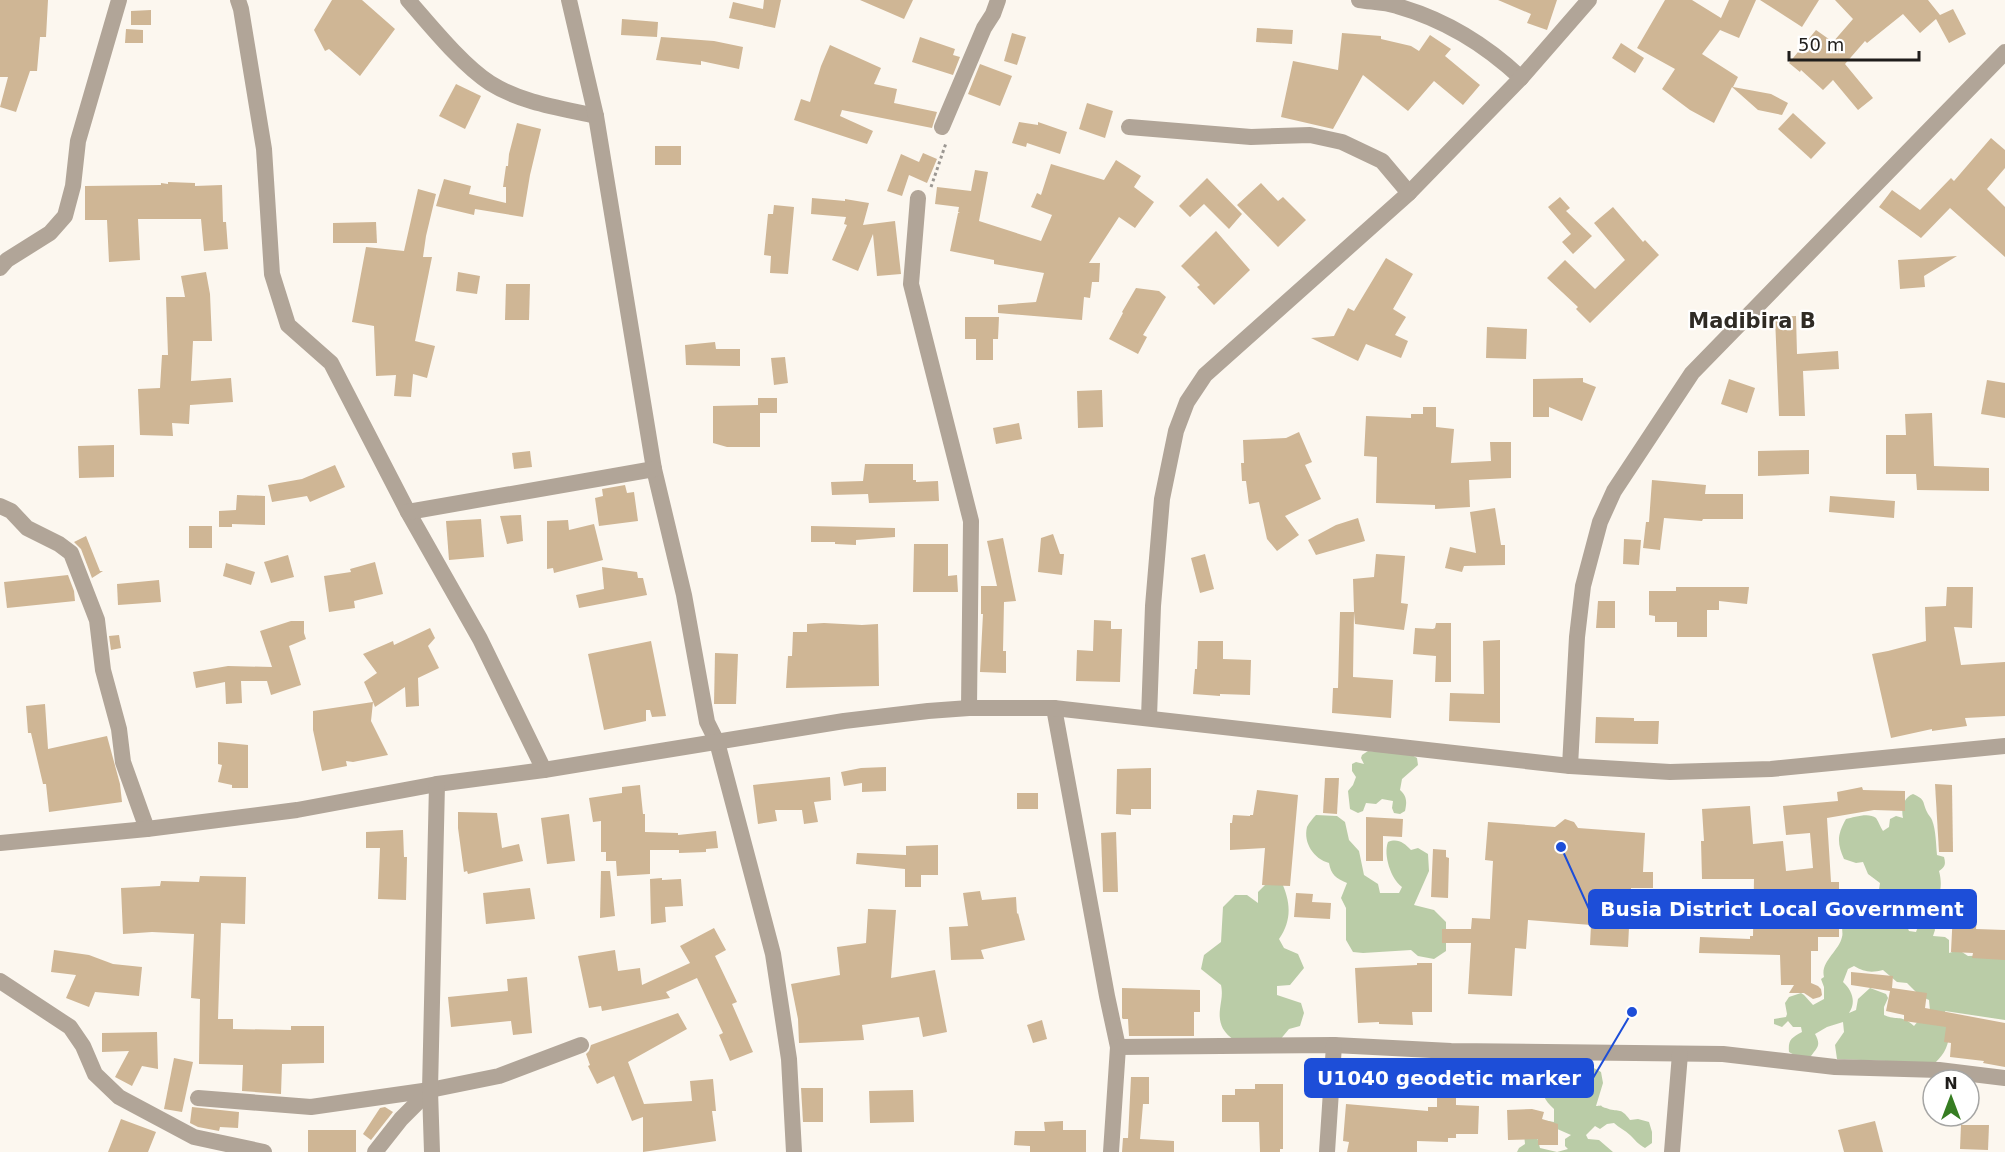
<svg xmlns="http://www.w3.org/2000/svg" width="2005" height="1152" font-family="'DejaVu Sans',sans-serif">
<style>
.forest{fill:#bacca7;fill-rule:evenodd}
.building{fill:#cfb695}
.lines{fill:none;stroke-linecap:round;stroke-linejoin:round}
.path{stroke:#9b9792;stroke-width:3;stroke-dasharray:3 3;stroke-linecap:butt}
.minor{stroke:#b1a598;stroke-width:16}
.labels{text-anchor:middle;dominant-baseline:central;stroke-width:4.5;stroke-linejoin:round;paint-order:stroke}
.quarter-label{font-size:21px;font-weight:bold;fill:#2f2b25;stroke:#fff}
.leader{fill:none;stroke:#1d4ed8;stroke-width:2}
.callout-dot{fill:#1d4ed8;stroke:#fff;stroke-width:2}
.callout{fill:#1d4ed8;stroke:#1d4ed8;stroke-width:2}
.callout-label{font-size:20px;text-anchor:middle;font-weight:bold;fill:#fff}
</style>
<rect width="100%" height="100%" fill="#fcf7ef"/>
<g class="forest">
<path d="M1368 751 1410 754 1417 758 1418 765 1402 779 1400 790C1407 796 1407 802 1405 811L1400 814 1394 813 1392 808 1393 801 1382 799 1376 804 1366 803 1363 811 1358 813 1350 809 1348 791 1353 785 1356 777 1352 771V764L1356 762 1364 764 1361 758 1362 755Z"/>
<path d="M1913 794C1926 800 1922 801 1927 812 1928 815 1931 817 1932 820 1936 830 1936 845 1937 855L1944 857C1946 864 1945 867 1939 871 1943 886 1940 896 1933 910L1913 916 1906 924 1909 931 1916 932 1919 924 1926 921 1933 923 1935 930 1933 936 1945 937 1949 940V953L1959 950 1968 956 2005 955V1020L1945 1011C1951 1032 1952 1047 1935 1063L1837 1059 1835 1045 1844 1032 1843 1022 1827 1027 1815 1034C1821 1045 1818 1047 1811 1056L1798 1057 1789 1052C1788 1040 1791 1038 1802 1032L1801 1027H1793L1788 1021 1782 1027 1774 1024V1019L1786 1017 1787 1014 1785 1003 1789 997 1801 993 1804 995 1813 1005 1824 999V987L1821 979 1824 977C1820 962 1839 951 1842 937 1843 934 1842 930 1842 927L1852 922 1874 926C1881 913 1877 898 1880 883L1868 874 1863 862 1856 863 1844 859C1837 843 1837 835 1846 819 1854 817 1869 812 1876 818 1879 822 1880 827 1883 831L1889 827 1890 819 1896 816 1903 818C1901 809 1903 798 1913 794ZM1854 966C1864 972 1871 973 1883 970L1897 982 1907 983 1920 996 1929 1000 1930 1011 1919 1020 1914 1026C1901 1014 1897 1021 1884 1015V1007L1888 998 1886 994 1870 988 1858 999 1856 1010 1849 1013C1856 1003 1853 991 1843 982L1848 969Z"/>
<path d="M1316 815 1337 816 1345 822 1349 840 1359 851 1364 875 1378 884 1380 893H1399L1402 887C1391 879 1383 855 1388 842 1398 838 1404 843 1411 850L1418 848 1428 854 1429 871 1414 905 1434 910 1446 922V951L1434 959 1418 956 1411 950 1363 953 1353 952 1346 940V908L1341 898 1347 883C1336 878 1331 875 1329 863 1314 859 1303 843 1307 827 1309 823 1313 818 1316 815Z"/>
<path d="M1271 879 1281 881C1291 902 1292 920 1279 939L1284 948 1298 954 1304 968 1290 985 1277 986V995L1301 1003 1304 1013 1300 1026 1289 1029 1279 1041 1252 1050C1234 1040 1217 1034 1220 1009 1221 1000 1223 995 1221 985L1201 969 1204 955 1221 942 1223 907 1235 895H1247L1258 903V892Z"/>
<path d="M1549 1061C1567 1061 1586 1062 1601 1072L1603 1083 1596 1106C1607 1105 1596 1105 1606 1108 1618 1113 1620 1106 1630 1120L1638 1119 1649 1122 1652 1132V1143L1645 1148C1638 1144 1635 1140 1630 1135 1625 1130 1619 1128 1614 1123L1607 1124 1600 1129 1595 1126 1586 1135 1588 1139 1599 1140 1613 1152H1517L1519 1148 1525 1144 1524 1134C1536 1123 1538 1118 1554 1122V1109C1539 1096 1539 1082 1544 1064ZM1555 1128 1571 1135 1565 1139V1146L1568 1149 1557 1152 1540 1148 1536 1133Z"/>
</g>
<g class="building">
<path d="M0 0H48L46 37H40L37 71H30L16 112 0 107 8 77H0Z"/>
<path d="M332 0H362L395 29 360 76 329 49 325 51 314 30Z"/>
<path d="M764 0H781L775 28 729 18 733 2 763 9Z"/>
<path d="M860 0H913L904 19Z"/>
<path d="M1498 0H1557L1547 30 1527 23 1531 14Z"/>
<path d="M1665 0H1692L1721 18 1729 0H1756L1739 38 1720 30 1702 54 1738 77 1733 87 1771 94 1788 103 1782 115 1758 110 1732 87 1714 123 1690 110 1662 89 1675 69 1637 48Z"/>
<path d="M1760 0H1819L1802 27Z"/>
<path d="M1835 0H1928L1940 15 1953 9 1966 34 1949 43 1936 19 1920 33 1903 14 1867 43 1865 41 1845 64 1873 98 1858 110 1833 80 1823 90 1801 70 1800 72 1789 63 1816 30 1833 42 1853 19Z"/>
<path d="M151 10V25H131V11Z"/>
<path d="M622 19 658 22 657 37 621 35Z"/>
<path d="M1257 28 1293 30 1292 44 1256 42Z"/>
<path d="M126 29 143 30V43H125Z"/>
<path d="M1012 33 1026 37 1017 65 1004 61Z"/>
<path d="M1342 33 1381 36V39L1411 46 1419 51 1430 35 1451 49 1445 56 1480 85 1463 105 1434 81 1408 111 1363 75 1333 129 1281 117 1293 61 1338 70Z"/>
<path d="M661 37 714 41 743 47 739 69 701 61V65L656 60Z"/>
<path d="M920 37 955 49 953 55 960 57 953 75 912 62Z"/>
<path d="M1621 43 1644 58 1635 73 1612 58Z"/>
<path d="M830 45 881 68 874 84 897 89 894 103 937 112 932 128 842 110 840 116 873 131 867 144 794 120 801 99 810 102 821 66Z"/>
<path d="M980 64 1012 76 1000 106 968 94Z"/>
<path d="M456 84 481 96 465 129 439 116Z"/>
<path d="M1087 103 1113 111 1105 138 1079 129Z"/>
<path d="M1793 113 1826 143 1811 159 1778 129Z"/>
<path d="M1019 122 1038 125V122L1067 132 1060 154 1027 143 1026 147 1012 143Z"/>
<path d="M517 123 541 129 530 175 523 217 475 209 474 215 436 206 444 179 471 186 469 194 506 203V187H503L506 166H508L509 154Z"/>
<path d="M1991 138 2005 150V168L1987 189 2005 207V257L1950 208 1921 238 1879 207 1892 190 1920 210 1951 178 1954 181Z"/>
<rect x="655" y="146" width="26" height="19"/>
<path d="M923 153 937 159 927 183 909 175 902 196 887 191 901 154 919 162Z"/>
<path d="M1116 160 1141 176 1134 187 1154 202 1135 228 1119 217 1089 263H1100L1099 282H1092L1090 298 1084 297 1082 320 998 313V305L1036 302 1044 273 994 264V260L950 251 958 213H960L958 212 959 207 935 204 937 187 971 191 975 170 988 172 979 221 1041 241 1052 215 1031 207 1037 193 1041 195 1051 164 1104 180Z"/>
<path d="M1207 178 1242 214 1229 229 1204 204 1190 217 1179 206Z"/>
<path d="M168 182 195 183V186L222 185 223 222H226L228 249 204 251 201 219H138L140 260 109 262 107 220H85V186L161 185V183L168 184Z"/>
<path d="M1261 183 1278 201 1283 197 1306 220 1278 247 1237 205Z"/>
<path d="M418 189 436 194 426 236 423 257H432L415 341 435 346 427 378 413 374 411 397 394 396 396 375 376 376 374 326 352 322 366 247 404 251Z"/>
<path d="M1560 197 1570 208 1566 211 1592 236 1573 254 1562 242 1571 234 1548 207Z"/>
<path d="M812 198 845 201V199L869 203 863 225 895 221 901 274 877 276 873 234 858 271 832 260 847 225 844 224 846 217 811 214Z"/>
<path d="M774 205 794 207 788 274 770 273 771 256 764 255 768 214H773Z"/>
<path d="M1613 207 1643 242 1645 240 1659 255 1590 323 1576 309 1578 307 1547 278 1565 260 1595 289 1625 260 1594 223Z"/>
<path d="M376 222 377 243H333V223Z"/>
<path d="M1216 231 1250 270 1214 305 1197 287 1200 285 1181 266Z"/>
<path d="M1957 256 1924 276 1925 287 1900 289 1898 260Z"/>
<path d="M1386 258 1413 274 1393 309 1406 317 1395 335 1408 341 1401 358 1366 344 1358 361 1311 338 1334 336 1348 308 1354 311Z"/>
<path d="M206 272 210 294 212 341H193L191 381 231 378 233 402 190 405 189 424 172 423 173 436 140 435 138 389 160 388 162 355H168L166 297H185L181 276Z"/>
<path d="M458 272 480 276 477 294 456 291Z"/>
<path d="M506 284H530L529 320H505Z"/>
<path d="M1136 288 1159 291 1166 297 1143 335 1147 337 1138 354 1109 339 1123 313 1122 312Z"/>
<path d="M1796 316 1797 354 1838 351 1839 369 1803 371 1805 416H1779L1775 317Z"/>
<path d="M965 317H999L998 339H993V360H976V339H965Z"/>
<path d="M1487 327 1527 329 1526 359 1486 358Z"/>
<path d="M715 342 716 349H740V366L686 365 685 345Z"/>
<path d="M785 357 788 383 774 385 771 358Z"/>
<path d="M1583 378V382L1596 387 1582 421 1549 407V417H1533V379Z"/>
<path d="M1729 379 1755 388 1747 413 1721 404Z"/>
<path d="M1987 380 2005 383V418L1981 414Z"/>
<path d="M1102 390 1103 427 1078 428 1077 391Z"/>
<path d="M758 398H777V413H760V447H727L713 443V406L758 405Z"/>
<path d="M1423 407H1436V427L1454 429 1451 463 1491 461 1490 442H1511V478L1469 480 1470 507 1435 509V505L1376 503 1377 457 1364 456 1366 416 1411 418V414H1423Z"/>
<path d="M1932 413 1934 466 1989 468V491L1917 490 1916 474H1886V435H1906L1905 414Z"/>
<path d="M1019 423 1022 439 996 444 993 428Z"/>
<path d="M1299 432 1312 462 1305 465 1321 499 1285 516 1299 535 1277 551 1267 539 1259 502 1249 504 1246 481H1242L1241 463H1244L1243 440 1286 438Z"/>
<path d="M114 445V477L79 478 78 446Z"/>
<path d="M1809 450V474L1758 476V451Z"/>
<path d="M530 451 532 467 514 469 512 453Z"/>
<path d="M865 464H913V480H916V482L938 481 939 501 869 503 868 494 832 495 831 482 863 481Z"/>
<path d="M335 465 345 487 310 502 307 496 272 502 268 485 302 479Z"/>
<path d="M1652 480 1706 485 1705 494H1743V519H1703L1702 521 1664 518 1660 550 1643 548 1646 522H1649Z"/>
<path d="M625 485 627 493 634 492 638 521 599 526 595 498 603 496 602 489Z"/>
<path d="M237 495 265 496V525L232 524V527H219V511L236 510Z"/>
<path d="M1830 496 1895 501 1894 518 1829 512Z"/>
<path d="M1495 508 1501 545H1505V565L1464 566 1462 572 1445 568 1450 547 1476 553 1470 512Z"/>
<path d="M521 515 523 541 507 544 500 516Z"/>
<path d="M1358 518 1365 541 1316 555 1308 540 1336 525Z"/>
<path d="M481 519 484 557 449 560 446 521Z"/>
<path d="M568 520 569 530 594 524 603 560 554 573 553 568 547 569V521Z"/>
<rect x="189" y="526" width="23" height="22"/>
<path d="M811 526 895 528V537L856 540V545L835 544V542H811Z"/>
<path d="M1053 534 1060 554H1064L1062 575 1038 572 1041 538Z"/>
<path d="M86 536 100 571H103L92 578 81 549 74 542Z"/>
<path d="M1003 538 1016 601 1004 602 1003 651H1006V673L980 672 983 614H981V586H997L987 541Z"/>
<path d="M1624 539 1641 540 1639 565 1623 564Z"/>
<path d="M914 544H948V576L957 575 958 592H913Z"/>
<path d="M1205 554 1214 589 1200 593 1191 558Z"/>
<path d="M1376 554 1405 556 1401 603 1408 604 1404 630 1355 624 1354 612 1353 677 1393 680 1391 718 1332 713 1333 688H1338L1340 612H1354L1353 579 1374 577Z"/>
<path d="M288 555 294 577 271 583 264 562Z"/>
<path d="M375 562 383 594 354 601 355 608 329 612 324 576 351 572 350 569Z"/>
<path d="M226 563 255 572 251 585 223 576Z"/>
<path d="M602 567 637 572 638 578H643L647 595 579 608 576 595 604 589Z"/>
<path d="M68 575 74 591 75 601 7 608 4 582Z"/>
<path d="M159 580 161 602 118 605 117 584Z"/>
<path d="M1676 587H1749L1747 604 1719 601V610H1707V637H1677V622H1655V616L1649 615V591H1676Z"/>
<path d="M1947 587H1973L1972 628 1954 627 1961 665 2005 662V716L1965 718 1967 726 1932 731V729L1891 738 1872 654 1888 651 1926 641 1925 607 1946 606Z"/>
<path d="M1598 601H1615V628H1596Z"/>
<path d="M1094 620 1111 621V629H1122L1120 682 1076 681 1077 650 1093 651Z"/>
<path d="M291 621H304V633L306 639 289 646 301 685 271 695 267 681H241L242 703 226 704 225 682 196 688 193 672 228 666 272 667 260 631Z"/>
<path d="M824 623 862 625 878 624 879 686 786 688 788 656H792L793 632H807V624Z"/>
<path d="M1436 623H1451V682H1435L1436 656 1413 654 1415 628 1433 629 1435 628Z"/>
<path d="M430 628 435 638 428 646 439 668 418 678 419 706 406 707 405 687 375 707 373 702 371 721 388 755 353 762 346 761 347 766 322 771 313 730V711L373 702 364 682 377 673 363 654 393 641 394 645Z"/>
<path d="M119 635 121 648 111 650 109 636Z"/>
<path d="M1500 640V723L1449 721 1450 693 1484 694 1483 641Z"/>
<path d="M651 641 666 716 652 717 650 710H646V721L604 730 588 654Z"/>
<path d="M1198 641H1223V659L1251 660 1250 695 1220 694V696L1193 694 1195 669H1197Z"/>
<path d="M715 653 738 654 736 704H714Z"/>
<path d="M45 704 48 749 107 736 120 784 122 802 49 812 46 784H43L31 733H28L26 706Z"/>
<path d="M1596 717 1634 718V721H1659L1658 744 1595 743Z"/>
<path d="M218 742 248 745V788H232V785L218 782 222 765 218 764Z"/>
<path d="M886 767V791L862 792V783L844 786 841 772 861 768Z"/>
<path d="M1151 768V809H1131V815L1116 814 1117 769Z"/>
<path d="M830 777 831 800 814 802 818 822 804 824 802 810H775L777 821 758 824 753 785Z"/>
<path d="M1325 778H1339L1337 814 1323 813Z"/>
<path d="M1935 784 1952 785 1953 852H1939Z"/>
<path d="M640 785 643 814H645V832L678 833V835L716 831 718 848 706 849V852L679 853V850H650V874L617 876 616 861H606V852H601V821L593 822 589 798 622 793V787Z"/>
<path d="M1862 787 1863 790 1905 791V811L1874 810 1827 818 1831 882H1839V937H1818V951H1811V983L1818 986 1821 989 1822 995 1820 997 1813 999 1804 993H1789L1794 985H1781L1780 955 1699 953 1700 937 1750 939V936H1753L1754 879H1702L1701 841H1704L1702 809 1750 806 1753 844 1783 841 1786 871 1813 868 1810 833 1786 835 1783 806 1838 801 1837 792Z"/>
<path d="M1257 790 1298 795 1290 886 1262 885 1265 848 1230 850V823H1232L1233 815 1250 816V815H1253Z"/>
<rect x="1017" y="793" width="21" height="16"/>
<path d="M458 812 497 813 502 848 519 844 523 861 468 874 467 871 464 872 458 828Z"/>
<path d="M569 814 575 861 547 864 541 818Z"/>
<path d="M1366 817 1403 819 1402 837 1383 836V861H1366Z"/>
<path d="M1565 819 1574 822 1578 828 1645 833 1643 872H1653V888H1631L1628 947 1590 945 1591 925 1528 920 1526 949 1515 948 1512 996 1468 994 1471 943H1442V929H1471L1472 918 1490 919 1493 861 1485 860 1488 822 1555 827Z"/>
<path d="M403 830 404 857H407L406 900 378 899 380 848H366V832Z"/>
<path d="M1116 832 1118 892H1103L1101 833Z"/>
<path d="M938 845V875H921V887H905V869L856 864 857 853 906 855V846Z"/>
<path d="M1433 849 1446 850V857L1449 858 1448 898 1431 897Z"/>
<path d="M601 871H610L615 916 600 918Z"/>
<path d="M200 876 246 877 245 924 221 923 218 1019H233V1029L291 1030V1026H324V1063L282 1064 281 1094 242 1091 243 1065 199 1064 200 999 191 998 194 934 152 932 123 934 121 888 160 886 161 881 199 882Z"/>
<path d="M662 878V880L681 879 683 906 665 907 666 922 651 924 650 879Z"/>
<path d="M530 888 535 919 486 924 483 893Z"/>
<path d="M980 891 982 900 1016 897 1017 914 1018 913 1025 940 981 950 984 959 951 960 949 927 968 926 963 893Z"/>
<path d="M1296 893 1313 894 1312 902 1331 903 1330 919 1294 917Z"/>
<path d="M868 909 896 910 891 978 935 970 947 1032 923 1037 919 1017 862 1025 864 1040 799 1043 798 1019 791 984 840 975 837 947 866 943Z"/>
<path d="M1953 911 1977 912 1976 929 2005 930V960L1972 958 1973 953 1951 952Z"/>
<path d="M714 928 726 950 715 956 737 1002 732 1004 753 1052 730 1061 719 1035 723 1033 697 978 666 992 670 998 602 1011 601 1006 589 1008 578 956 615 950 618 971 640 968 642 985 690 963 680 946Z"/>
<path d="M54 950 89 955 113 964 142 967 139 996 95 992 89 1007 66 998 76 975 51 972Z"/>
<path d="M1417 963H1432V1012H1412L1413 1025 1379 1024V1022L1358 1023 1355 968 1417 965Z"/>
<path d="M1851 972 1893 976 1892 988 1927 993 1925 1008 2005 1023V1067L1983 1063 1984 1061 1950 1057 1951 1043 1944 1042 1946 1027 1904 1021V1015L1886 1011 1890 991 1851 985Z"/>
<path d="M527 977 532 1033 513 1035 511 1021 451 1027 448 997 508 991 507 979Z"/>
<path d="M1122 988 1200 990V1012H1194V1036H1129L1128 1019H1123L1122 1018Z"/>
<path d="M678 1013 687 1029 628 1062 644 1104 692 1101 690 1081 713 1079 716 1111H712L716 1141 643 1152V1117L632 1121 614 1076 597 1084 588 1066 590 1065 586 1054 589 1051 591 1045Z"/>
<path d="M1042 1020 1047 1039 1033 1043 1027 1025Z"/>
<path d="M157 1032 158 1069 142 1066 132 1086 115 1077 129 1051 102 1052V1033Z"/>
<path d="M174 1058 193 1062 182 1112 164 1109Z"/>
<path d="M1131 1077H1149V1104H1143L1140 1139 1174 1141V1152H1122L1123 1138H1128Z"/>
<path d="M1255 1084H1283V1149H1280V1152H1260L1259 1122H1222V1095H1235V1089H1255Z"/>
<path d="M801 1088H823V1122H803Z"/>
<path d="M913 1090 914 1122 870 1123 869 1091Z"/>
<path d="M1437 1094H1456V1105L1479 1106 1478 1134H1456V1138H1448V1142L1417 1141V1152H1347L1349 1142 1343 1141 1346 1104 1428 1111V1107H1437Z"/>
<path d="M192 1107 239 1112 238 1128 220 1127 219 1131 198 1127 190 1123Z"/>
<path d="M385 1107 393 1112 371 1140 363 1134 380 1108Z"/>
<path d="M1532 1109 1544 1112 1542 1119 1558 1124V1145H1538V1139L1508 1140 1507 1110Z"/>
<path d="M121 1119 156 1132 148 1152H108Z"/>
<path d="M1063 1121V1130H1086V1152H1030V1146L1014 1145 1015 1131H1045L1044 1122Z"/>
<path d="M1875 1121 1883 1152H1844L1838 1130Z"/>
<path d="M1961 1125H1989L1988 1150 1960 1149Z"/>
<rect x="308" y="1130" width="48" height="22"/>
</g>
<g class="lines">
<path class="path" d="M931 187 946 143"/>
<g class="minor">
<path d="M238 0 241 9 264 149 272 274 288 325 331 363 408 512 480 639 544 770"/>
<path d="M408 0C430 25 462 65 490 83 522 103 560 108 596 116"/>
<path d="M569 0 596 116 654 469 684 595 707 722 717 742 773 954 789 1059 794 1152"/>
<path d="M1359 0C1372 2 1385 2 1397 6 1443 19 1486 45 1521 78"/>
<path d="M942 127 984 28 993 14 998 0"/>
<path d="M1129 127 1251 137 1310 135 1342 142 1382 161 1409 193"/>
<path d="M918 198 911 284 971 521 969 708"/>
<path d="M0 268 7 260 50 233 65 216 73 186 78 141 119 0"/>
<path d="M0 506 11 511 27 528 59 544 71 553 97 620 103 670 119 729 123 762 147 829"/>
<path d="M408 512 654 469"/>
<path d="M1054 708 1107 996 1118 1047 1111 1152"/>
<path d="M1149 717 1153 606 1162 499 1176 431 1187 402 1205 375 1409 193 1521 78 1589 0"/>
<path d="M1570 766 1577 637 1583 586 1600 522 1614 491 1692 373 2005 52"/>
<path d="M0 843 147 829 297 810 437 784 544 770 844 721 928 711 969 708H1054L1570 766 1670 772 1771 769 2005 746"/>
<path d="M0 981 70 1027 83 1046 95 1074 119 1097 194 1137 264 1152"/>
<path d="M1118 1047 1334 1045 1451 1051 1723 1054 1835 1067 1939 1070 2005 1078"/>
<path d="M198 1098 311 1107 430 1090 499 1076 581 1045"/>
<path d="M375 1152 401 1119 430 1090"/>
<path d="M432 1152 430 1090 437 784"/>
<path d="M1327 1152 1334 1045"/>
<path d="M1672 1152 1680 1054"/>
</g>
</g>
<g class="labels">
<g class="quarter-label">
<text x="1752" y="321">Madibira B</text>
</g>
</g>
<path class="leader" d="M1561 847L1589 909M1632 1012L1593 1078"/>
<g class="callout-dot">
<circle cx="1561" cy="847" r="6"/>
<circle cx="1632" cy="1012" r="6"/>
</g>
<g class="callout">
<rect x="1589" y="890" width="387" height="38" rx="6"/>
<rect x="1305" y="1059" width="288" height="38" rx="6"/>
</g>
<g class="callout-label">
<text x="1782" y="916">Busia District Local Government</text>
<text x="1449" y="1085">U1040 geodetic marker</text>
</g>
<g transform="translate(1951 1098)"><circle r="28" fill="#ffffff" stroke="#a5a5a4" stroke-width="1.5"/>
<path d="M0-4.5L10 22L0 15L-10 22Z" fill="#367d22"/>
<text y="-9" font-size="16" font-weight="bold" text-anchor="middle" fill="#1f1d1b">N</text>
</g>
<path d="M1789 51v9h130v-9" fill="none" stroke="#1f1d1b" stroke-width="3"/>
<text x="1798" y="51" font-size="18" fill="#1f1d1b" stroke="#ffffff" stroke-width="4.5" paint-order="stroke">50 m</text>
</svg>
